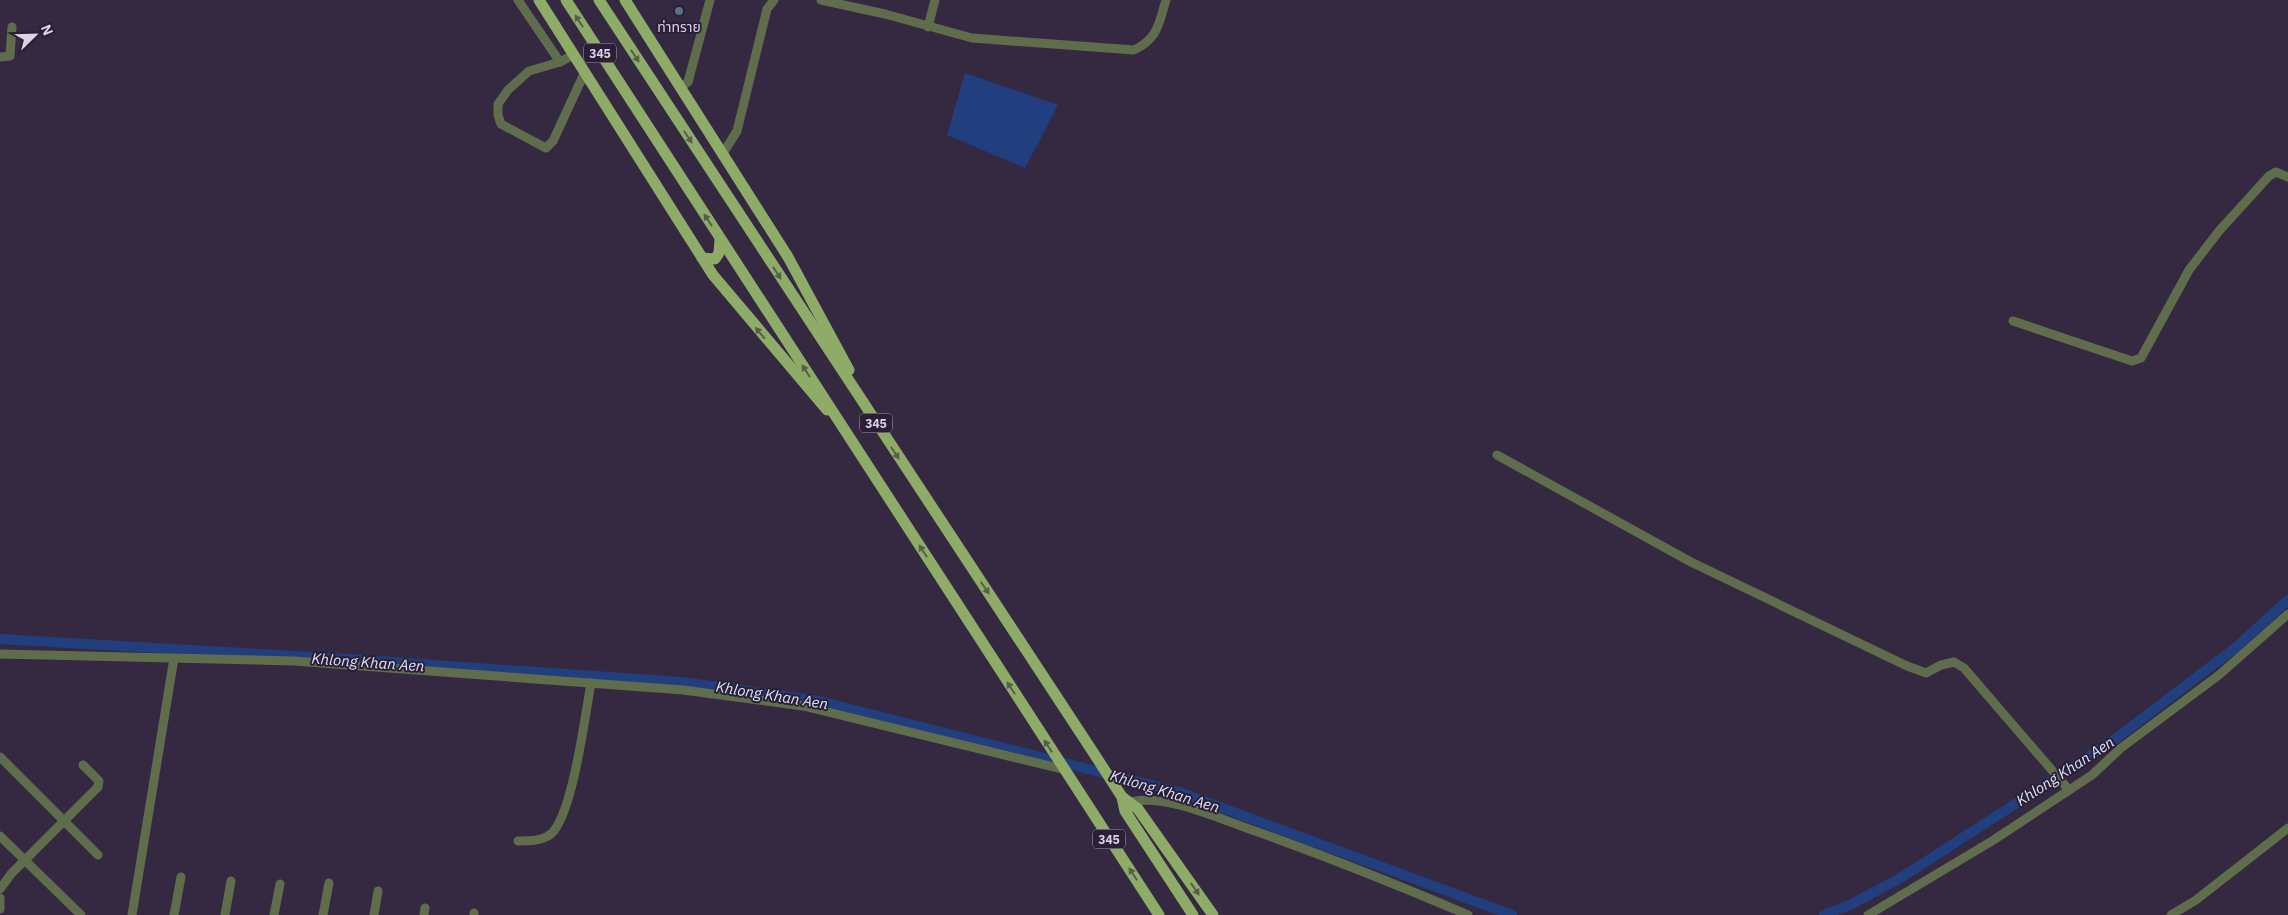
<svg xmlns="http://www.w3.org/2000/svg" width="2288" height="915" font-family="'IBM Plex Sans','Noto Sans Thai',sans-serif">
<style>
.water{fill:#213f7f}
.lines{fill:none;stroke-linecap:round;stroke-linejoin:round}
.canal{stroke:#213f7f;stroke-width:10}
.minor{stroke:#5f6d4d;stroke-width:9}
.major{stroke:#8eab67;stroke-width:11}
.oneway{fill:#585d4d}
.service-dot{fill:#5c6f8a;stroke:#2b1e37;stroke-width:2}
.labels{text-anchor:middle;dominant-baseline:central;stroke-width:4;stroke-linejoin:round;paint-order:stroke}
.shield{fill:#2b1e37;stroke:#a79db0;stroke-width:1}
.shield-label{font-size:12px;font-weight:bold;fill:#dcd4e4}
.poi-label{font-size:14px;fill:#dcd4e4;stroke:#2b1e37}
.water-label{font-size:15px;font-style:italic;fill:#dae4f8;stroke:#2b1e37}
</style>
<rect width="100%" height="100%" fill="#352841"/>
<path class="water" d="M965 73 1058 105 1025 168 947 135Z"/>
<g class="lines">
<g class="canal">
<path d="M0 639 363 660 682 682 819 701 1179 792 1512 915"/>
<path d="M1824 915 1852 904 1902 877 2114 740 2235 648 2288 600"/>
</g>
<g class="minor">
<path d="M518 0 560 62 573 55"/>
<path d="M821 0 885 14 972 38 1134 50C1158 39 1159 23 1166 0"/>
<path d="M928 27 935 0"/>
<path d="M0 57 10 56 12 27"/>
<path d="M560 62 529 71 508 90 498 104V115L501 124 546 148 553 141 584 74"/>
<path d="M680 88 688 82 710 0"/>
<path d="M722 155 737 131 767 9 774 0"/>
<path d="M2013 321 2132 361 2141 358 2189 270 2219 231 2269 176 2276 172 2288 177"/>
<path d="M1497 455 1691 562 1907 666 1926 673 1941 665 1954 662 1964 668 2069 790"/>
<path d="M0 654 294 661 683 690 803 706 1062 769"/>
<path d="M0 757 98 855"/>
<path d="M1127 803C1162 791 1222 820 1255 831 1328 857 1398 885 1468 915"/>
<path d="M0 836 81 915"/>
<path d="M518 841C529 841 542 841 551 834 573 814 585 715 591 683"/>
<path d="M0 889 11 874 98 787 99 781 83 765"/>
<path d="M0 898V909"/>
<path d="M132 915 174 658"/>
<path d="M174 915 181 877"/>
<path d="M225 915 231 881"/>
<path d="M274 915 280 884"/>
<path d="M323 915 329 883"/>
<path d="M374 915 378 891"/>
<path d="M424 915 425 908"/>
<path d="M474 915V913"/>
<path d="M1868 915 1992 841 2092 775 2121 748 2219 675 2288 614"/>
<path d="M2171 915 2196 900 2288 828"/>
</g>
<g class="major">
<path d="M539 0 713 275 827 410"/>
<path d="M566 0 1159 915"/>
<path d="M599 0 1091 749 1122 797 1125 811 1193 915"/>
<path d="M625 0 788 257 849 370"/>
<path d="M702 258 715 259 719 253 720 240"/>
<path d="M1122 797 1138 809 1213 915"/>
</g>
</g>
<defs><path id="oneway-solid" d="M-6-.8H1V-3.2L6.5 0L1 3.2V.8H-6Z" transform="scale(1.25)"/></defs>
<g class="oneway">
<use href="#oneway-solid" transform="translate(579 21) rotate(-123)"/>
<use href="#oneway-solid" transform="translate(635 56) rotate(57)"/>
<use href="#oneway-solid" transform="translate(688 137) rotate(57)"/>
<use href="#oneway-solid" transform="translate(708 220) rotate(-123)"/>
<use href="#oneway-solid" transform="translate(777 273) rotate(57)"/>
<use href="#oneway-solid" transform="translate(760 333) rotate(-130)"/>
<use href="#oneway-solid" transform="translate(806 371) rotate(-123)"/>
<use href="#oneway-solid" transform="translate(895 453) rotate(57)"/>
<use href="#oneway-solid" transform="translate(923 551) rotate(-123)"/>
<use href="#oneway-solid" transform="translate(985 588) rotate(56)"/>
<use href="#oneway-solid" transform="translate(1011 688) rotate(-123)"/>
<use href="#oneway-solid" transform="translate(1048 746) rotate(-123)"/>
<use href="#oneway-solid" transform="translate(1133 874) rotate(-123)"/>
<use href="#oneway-solid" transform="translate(1195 889) rotate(55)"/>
</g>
<circle class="service-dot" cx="679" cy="11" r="5"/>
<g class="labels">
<g class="shield">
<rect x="584" y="43.5" width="32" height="19" rx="4"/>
<rect x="860" y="413.5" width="32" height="19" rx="4"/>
<rect x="1093" y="829.5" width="32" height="19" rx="4"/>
</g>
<g class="shield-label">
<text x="600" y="53">345</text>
<text x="876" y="423">345</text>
<text x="1109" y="839">345</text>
</g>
<g class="poi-label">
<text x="679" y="27">ท่าทราย</text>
</g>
<g class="water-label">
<text transform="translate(368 662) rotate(4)">Khlong Khan Aen</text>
<text transform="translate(772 695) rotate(9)">Khlong Khan Aen</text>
<text transform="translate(2065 771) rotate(-33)">Khlong Khan Aen</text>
<text transform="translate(1165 791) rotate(17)">Khlong Khan Aen</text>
</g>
</g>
<g transform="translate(35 35) rotate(67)" stroke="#2b1e37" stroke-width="4" paint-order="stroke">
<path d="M0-4L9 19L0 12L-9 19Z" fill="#dcd4e4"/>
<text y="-8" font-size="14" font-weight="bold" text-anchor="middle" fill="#dcd4e4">N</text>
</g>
</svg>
